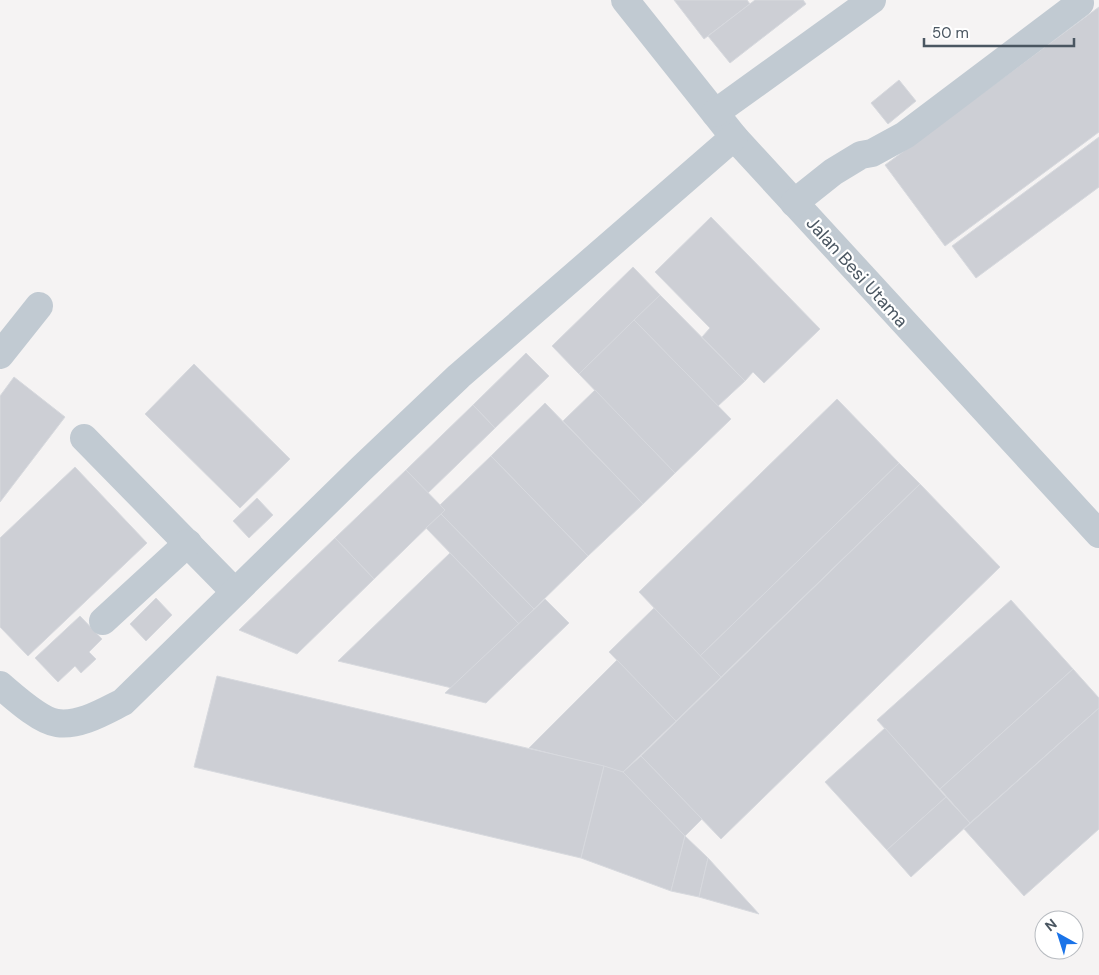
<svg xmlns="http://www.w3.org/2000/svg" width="1099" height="975" font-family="'DM Sans',sans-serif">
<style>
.building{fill:#cdcfd5;stroke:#d7d9de}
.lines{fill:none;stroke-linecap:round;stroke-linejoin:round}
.minor{stroke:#c1cad2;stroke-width:28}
.labels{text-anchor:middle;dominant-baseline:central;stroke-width:4.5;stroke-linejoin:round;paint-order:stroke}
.street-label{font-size:18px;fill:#4a5661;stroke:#fff}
</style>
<rect width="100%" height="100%" fill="#f5f3f3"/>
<g class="building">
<path d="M674 0H747L750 4 704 39Z"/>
<path d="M755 0H803L806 4 730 63 708 36Z"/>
<path d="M1099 7V132L945 246 885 165Z"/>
<path d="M899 80 916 101 888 124 871 103Z"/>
<path d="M1099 137V187L976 278 952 246Z"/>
<path d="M711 217 820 329 764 383 753 372 745 381 702 337 710 328 655 272Z"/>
<path d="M633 267 660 295 579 374 552 346Z"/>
<path d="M660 295 745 381 718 406 634 320Z"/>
<path d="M634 320 731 419 675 473 579 374Z"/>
<path d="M526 353 549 376 495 428 473 405Z"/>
<path d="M194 364 290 459 240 508 145 414Z"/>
<path d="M14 377 65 417 0 502V396Z"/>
<path d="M595 390 675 473 643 504 563 421Z"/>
<path d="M837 399 899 463 700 656 639 592Z"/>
<path d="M545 403 643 504 588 556 491 456Z"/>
<path d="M473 405 495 428 428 493 406 470Z"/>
<path d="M491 456 588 556 534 609 441 514 445 510 440 505Z"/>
<path d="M899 463 920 484 721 677 700 656Z"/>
<path d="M75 467 147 543 28 656 0 627V538Z"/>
<path d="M406 470 445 510 374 579 335 538Z"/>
<path d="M920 484 1000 567 721 839 641 756Z"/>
<path d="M257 498 273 515 249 538 233 521Z"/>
<path d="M441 514 534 609 519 624 426 528Z"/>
<path d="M335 538 374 579 297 654 239 630Z"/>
<path d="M450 553 519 624 452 688 338 661Z"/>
<path d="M156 598 172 615 146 641 130 624Z"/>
<path d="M545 599 569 623 486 703 445 693Z"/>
<path d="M1011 600 1073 669 940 789 877 720Z"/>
<path d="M654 608 721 677 676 721 609 652Z"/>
<path d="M80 616 102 639 89 652 96 659 81 673 75 666 58 682 35 658Z"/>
<path d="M617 660 676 721 623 772 529 748Z"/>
<path d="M1073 669 1099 698V708L970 823 940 789Z"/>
<path d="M217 676 604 766 581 858 194 767Z"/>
<path d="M1099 708V829L1024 896 964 829Z"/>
<path d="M885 728 946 797 887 850 825 782Z"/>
<path d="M641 756 702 819 685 836 623 772Z"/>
<path d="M604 766 623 772 685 836 671 891 581 858Z"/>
<path d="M946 797 970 823 911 877 887 850Z"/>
<path d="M685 836 708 858 699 897 671 891Z"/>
<path d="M708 858 759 914 699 897Z"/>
</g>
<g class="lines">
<g class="minor">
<path d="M625 0 734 137 1099 534"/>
<path d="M715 113 872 0"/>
<path d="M794 203 833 172 861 155 872 153 905 135 1080 3"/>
<path d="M0 355 39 306"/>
<path d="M84 438 235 592"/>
<path d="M103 621 188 543"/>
<path d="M0 685C13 696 40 721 57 723 80 726 103 712 123 702L362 468 459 376 734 137"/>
</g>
</g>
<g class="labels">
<g class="street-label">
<text transform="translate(857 272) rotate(48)">Jalan Besi Utama</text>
</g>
</g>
<g transform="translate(1059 935) rotate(321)"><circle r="24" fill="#ffffff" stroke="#b7bbc0"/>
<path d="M0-4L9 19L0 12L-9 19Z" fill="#1a73e8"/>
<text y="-8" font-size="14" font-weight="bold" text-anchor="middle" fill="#4a5661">N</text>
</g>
<path d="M924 38v8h150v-8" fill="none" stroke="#4a5661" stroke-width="2.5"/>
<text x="932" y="38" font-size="15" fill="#4a5661" stroke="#ffffff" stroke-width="4" paint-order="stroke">50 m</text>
</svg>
